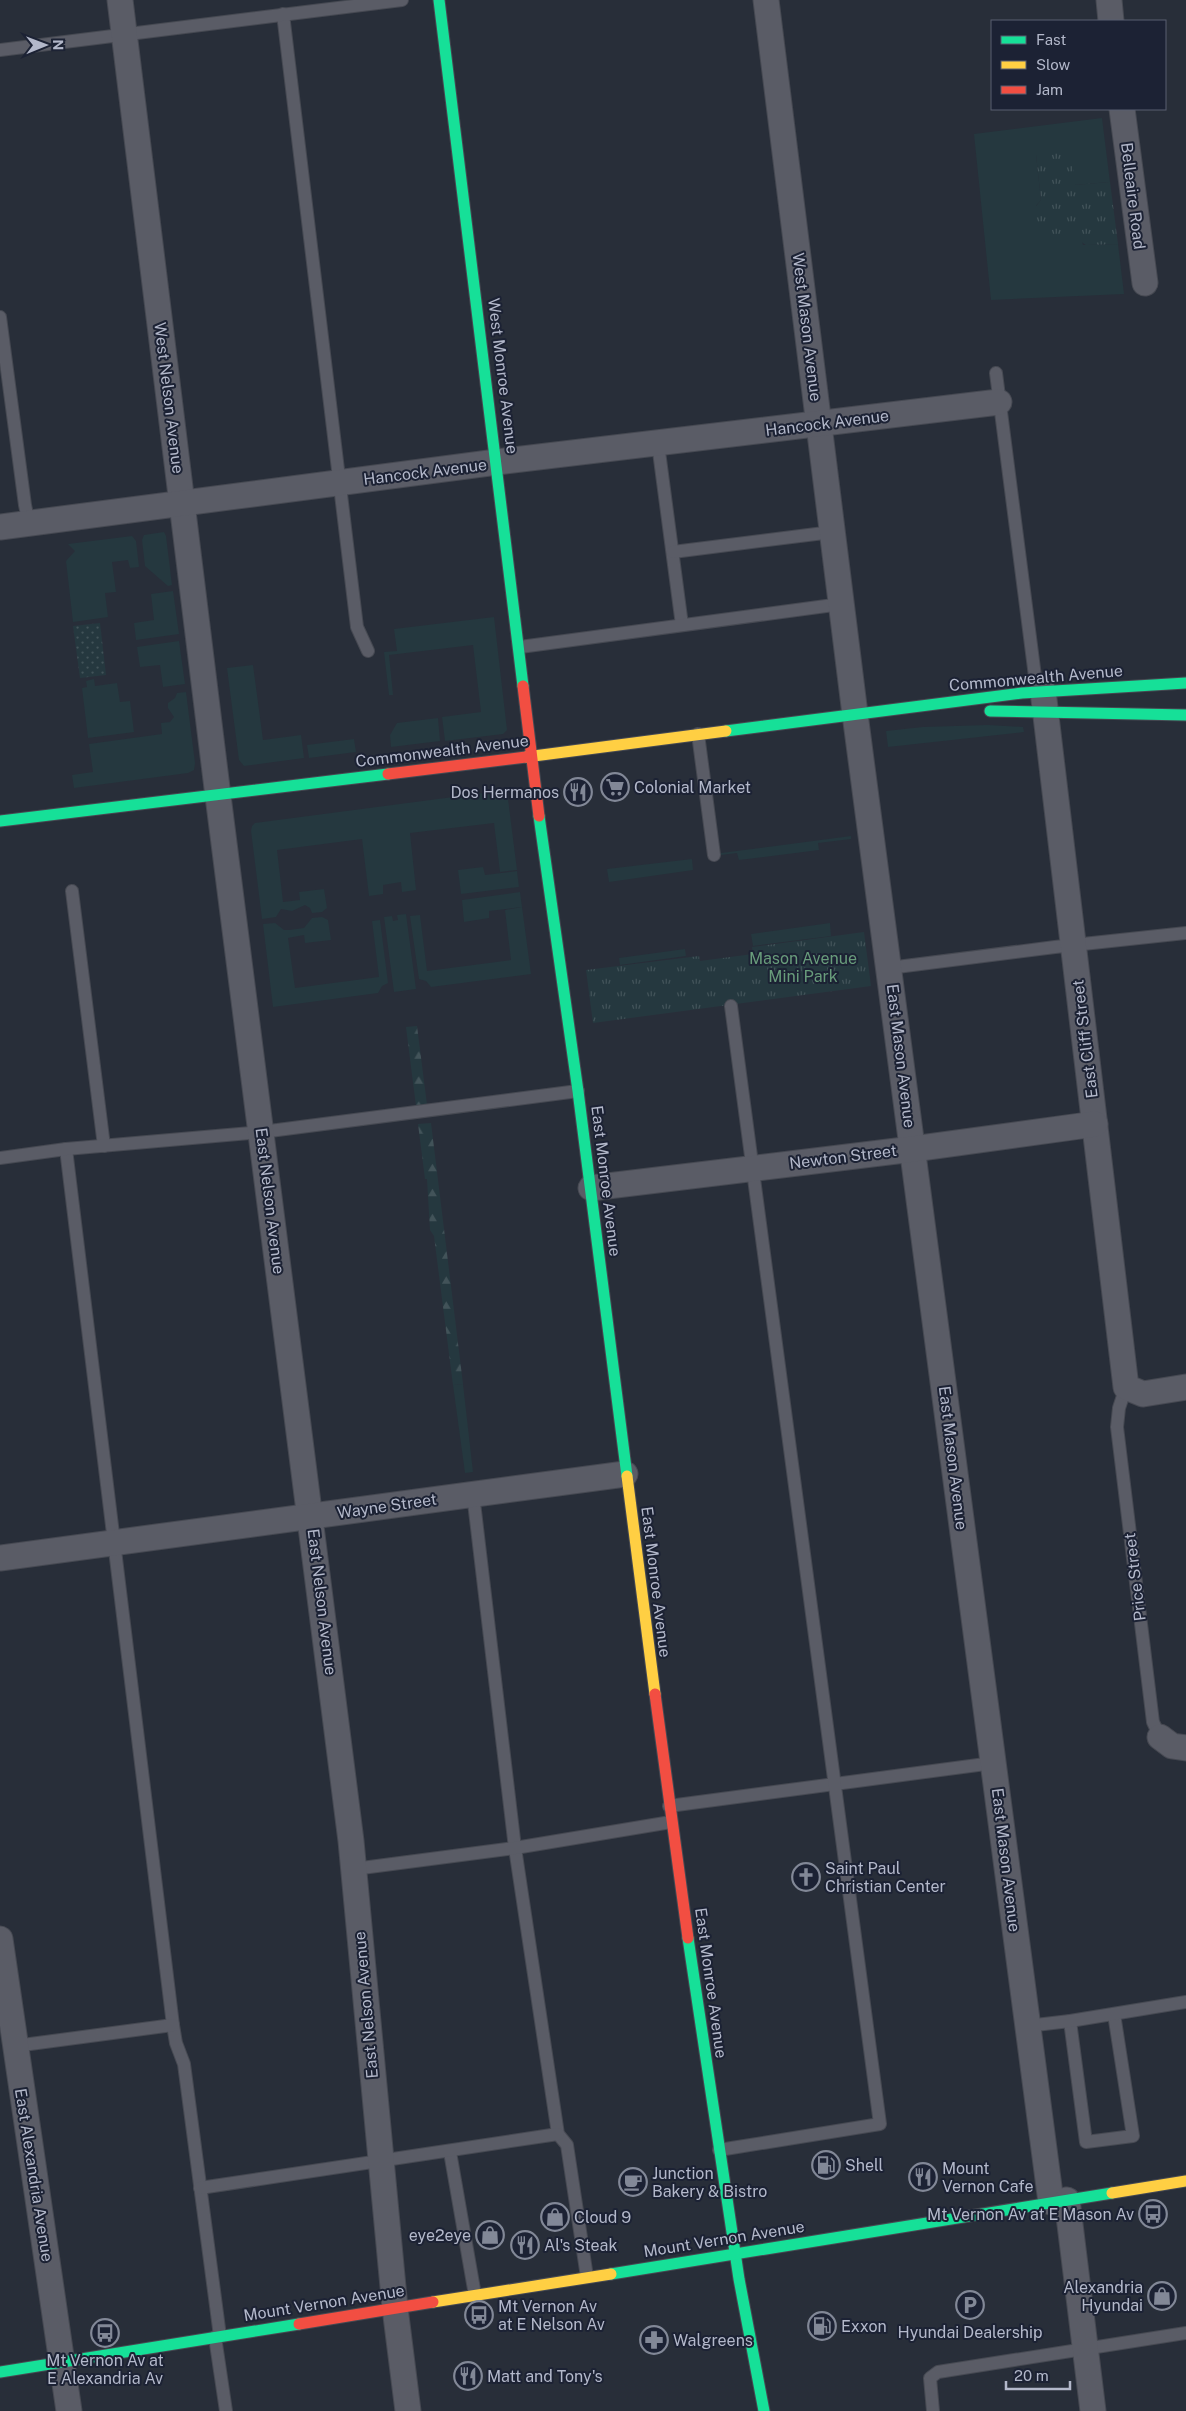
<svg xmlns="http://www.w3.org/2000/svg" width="1186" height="2411" font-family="'Public Sans',sans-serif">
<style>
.grass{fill:#25383f}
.forest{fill:url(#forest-firs)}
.park{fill:url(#park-tufts)}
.garden{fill:url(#garden-dots)}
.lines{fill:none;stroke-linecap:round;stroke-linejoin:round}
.lane-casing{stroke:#464952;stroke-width:14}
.street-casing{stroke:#464952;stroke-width:27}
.fast-casing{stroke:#464952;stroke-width:13}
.slow-casing{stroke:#464952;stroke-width:13}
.jam-casing{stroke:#464952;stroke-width:13}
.lane{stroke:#5a5c66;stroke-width:12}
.street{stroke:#5a5c66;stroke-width:25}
.fast{stroke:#16e098;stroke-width:11}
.slow{stroke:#ffcf43;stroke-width:11}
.jam{stroke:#f24e42;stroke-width:11}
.labels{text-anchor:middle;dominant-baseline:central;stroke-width:4;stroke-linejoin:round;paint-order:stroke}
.street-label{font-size:16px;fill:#b3b8ca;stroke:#1c2234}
.poi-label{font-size:16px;fill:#b3b8ca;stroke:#1c2234;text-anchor:start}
.park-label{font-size:16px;fill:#689c7b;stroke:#1c2234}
</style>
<defs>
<pattern id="forest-firs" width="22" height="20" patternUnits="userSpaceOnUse" patternTransform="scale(1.25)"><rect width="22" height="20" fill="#25383f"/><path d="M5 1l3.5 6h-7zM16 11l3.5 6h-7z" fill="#425359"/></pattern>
<pattern id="park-tufts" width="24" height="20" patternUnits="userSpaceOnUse" patternTransform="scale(1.25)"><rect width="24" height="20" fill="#25383f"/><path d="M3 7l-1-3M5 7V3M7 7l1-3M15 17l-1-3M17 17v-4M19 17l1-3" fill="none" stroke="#425359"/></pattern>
<pattern id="garden-dots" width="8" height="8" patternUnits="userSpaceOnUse" patternTransform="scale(1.25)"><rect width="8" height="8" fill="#25383f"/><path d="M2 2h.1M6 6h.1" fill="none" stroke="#425359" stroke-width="1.8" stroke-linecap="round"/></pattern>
</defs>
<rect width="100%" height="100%" fill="#282e39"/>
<g class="grass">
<path d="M1102 118 1110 182 1075 185 1036 154 1041 200 1036 206 1080 234 1083 245 1118 244 1124 294 991 300 974 134Z"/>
<path d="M164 532 166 536 172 585 168 586 145 566 142 540 144 535Z"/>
<path d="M132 536 136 541 139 567 130 568 128 560 112 562 116 592 105 593 108 617 73 622 66 561 75 551 68 544Z"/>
<path d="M173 591 179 634 136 640 134 623 154 620 151 594Z"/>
<path d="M494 617 507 730 503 734 445 741 442 717 481 712 473 645 389 655 393 695H389L384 652 397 651 394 629Z"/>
<path d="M179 641 185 684 163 687 160 665 140 667 137 647Z"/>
<path d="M253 665 263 740 301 735 304 758 244 766 239 760 227 668Z"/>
<path d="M94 679 95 686 117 683 120 702 130 701 134 732 88 738 82 688 87 687 86 681Z"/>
<path d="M186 692 195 763 194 770 188 773 74 788 72 775 93 772 89 744 162 734 161 723 170 722 174 717 168 708V703L175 698 177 693Z"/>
<path d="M438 718 440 741 391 747 390 735 397 723Z"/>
<path d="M988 725 1023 727 1024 732 888 747 886 731 923 727Z"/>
<path d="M354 739 356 752 309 758 307 745Z"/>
<path d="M499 791 505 793 508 799 517 870 500 872 494 823 410 833 416 890 402 892 401 882 383 885V894L369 896 362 839 277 850 283 902 300 900 299 892 324 889 327 908 322 912 312 913 310 908 305 905 292 911 281 909 276 917 262 919 251 831 252 826 255 823Z"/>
<path d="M851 836V839L818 843 819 850 739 860 737 853 721 855V853Z"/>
<path d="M692 859 693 870 609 882 607 869Z"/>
<path d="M483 867 485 875 517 871 519 887 461 894 458 870Z"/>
<path d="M520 892 522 907 489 911V918L464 922 462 900Z"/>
<path d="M522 907 531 974 431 987 426 981 419 979 410 916 420 915 427 971 511 960 505 910Z"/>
<path d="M406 914 416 989 394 992 384 917 392 916 393 921 398 920 397 915Z"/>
<path d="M322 917 328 920 331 940 305 943 304 935 288 938 295 988 379 977 372 921 380 920 388 983 382 986 378 993 273 1007 263 924 275 923 284 930H289L304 928 312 918Z"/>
<path d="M830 923 831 936 753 946 751 934Z"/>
<path d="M685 949 686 956 620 965 619 958Z"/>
<path d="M463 1384 473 1472 465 1473 453 1385Z"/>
</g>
<g class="forest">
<path d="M417 1026 427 1105 416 1106 406 1027Z"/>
<path d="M431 1123 463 1384 453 1385 434 1236 430 1230 427 1179H425L418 1124Z"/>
</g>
<g class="park">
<path d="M1071 150 1075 185 1110 182 1118 244 1086 245 1080 241V234L1052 236 1036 225 1034 209 1041 200 1036 154Z"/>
<path d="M864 932 871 986 593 1023 586 970 699 956 700 961 753 954 752 947Z"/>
</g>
<path class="garden" d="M100 623 106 675 80 678 73 626Z"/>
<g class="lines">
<defs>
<g id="lane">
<path d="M283 14 357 627 368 651"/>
<path d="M0 50 402 0"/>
<path d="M0 317 25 505 29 524"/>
<path d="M996 373 1036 684 1043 690"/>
<path d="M658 444 682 625"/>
<path d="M673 552 832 532"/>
<path d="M520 647 841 604"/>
<path d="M698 734 714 855"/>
<path d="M72 891 104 1146"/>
<path d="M889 968 1055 947 1186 933"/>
<path d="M66 1149 173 2025 176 2043 184 2064 220 2336"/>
<path d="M0 1158 66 1149 262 1132 578 1091"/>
<path d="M1126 1387 1119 1408 1117 1427 1153 1722 1160 1737"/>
<path d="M473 1494 515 1848 558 2134 567 2145 587 2277"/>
<path d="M669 1806 993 1763"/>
<path d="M354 1869 515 1848 671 1822"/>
<path d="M1070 2021 1086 2142 1133 2136 1114 2014"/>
<path d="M1027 2026 1070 2021 1186 2002"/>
<path d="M15 2046 173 2025"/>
<path d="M719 2150 880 2124 731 1006"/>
<path d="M450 2152 475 2295"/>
<path d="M200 2188 558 2134"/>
<path d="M215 2337 226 2411"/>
<path d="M933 2411 930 2378 938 2372 1186 2333"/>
</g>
<g id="street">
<path d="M120 0 218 796 351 1841 395 2308 408 2411"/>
<path d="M766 0 855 714 1051 2202"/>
<path d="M1109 0 1111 21"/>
<path d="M1122 109 1145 283"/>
<path d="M0 527 497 462 999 402"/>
<path d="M1043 691 1126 1387 1143 1394 1186 1387"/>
<path d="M591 1188 913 1149 1095 1124"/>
<path d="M0 1558 625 1474"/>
<path d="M1160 1737 1172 1746 1186 1748"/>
<path d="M0 1939 69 2411"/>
<path d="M1067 2200 1093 2411"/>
</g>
<g id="fast">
<path d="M439 0 523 686"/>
<path d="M990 711 1186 715"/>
<path d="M726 731 1022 693 1186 683"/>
<path d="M539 816 578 1091 627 1476"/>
<path d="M0 821 388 774"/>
<path d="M688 1938 739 2279 764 2411"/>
<path d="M611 2274 1112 2193"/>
<path d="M0 2372 299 2324"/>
</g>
<g id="slow">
<path d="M526 757 726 731"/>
<path d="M627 1476 655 1694"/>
<path d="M1112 2193 1186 2181"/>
<path d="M433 2302 611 2274"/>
</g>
<g id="jam">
<path d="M523 686 539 816"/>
<path d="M388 774 526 757"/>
<path d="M655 1694 688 1938"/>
<path d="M299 2324 433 2302"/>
</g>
</defs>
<use href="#lane" class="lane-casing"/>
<use href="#street" class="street-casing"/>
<use href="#fast" class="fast-casing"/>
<use href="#slow" class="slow-casing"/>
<use href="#jam" class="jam-casing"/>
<use href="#lane" class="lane"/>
<use href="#street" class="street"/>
<use href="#fast" class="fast"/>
<use href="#slow" class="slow"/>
<use href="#jam" class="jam"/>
</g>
<defs>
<symbol id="supermarket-ring" viewBox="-11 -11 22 22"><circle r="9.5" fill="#1c2234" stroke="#828897" stroke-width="1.5"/><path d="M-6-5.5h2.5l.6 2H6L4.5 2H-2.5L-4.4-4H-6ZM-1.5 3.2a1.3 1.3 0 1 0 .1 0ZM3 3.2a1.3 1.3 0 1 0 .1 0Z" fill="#828897"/></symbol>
<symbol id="restaurant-ring" viewBox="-11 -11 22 22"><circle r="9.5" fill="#1c2234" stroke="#828897" stroke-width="1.5"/><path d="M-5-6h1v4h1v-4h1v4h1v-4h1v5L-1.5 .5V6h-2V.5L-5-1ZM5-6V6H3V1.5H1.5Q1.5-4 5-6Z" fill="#828897"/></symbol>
<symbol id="church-ring" viewBox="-11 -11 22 22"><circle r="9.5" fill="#1c2234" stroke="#828897" stroke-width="1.5"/><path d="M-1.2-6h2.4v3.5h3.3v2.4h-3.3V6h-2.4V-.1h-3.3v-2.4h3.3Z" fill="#828897"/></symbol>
<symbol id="fuel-ring" viewBox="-11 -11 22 22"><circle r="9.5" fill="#1c2234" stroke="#828897" stroke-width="1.5"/><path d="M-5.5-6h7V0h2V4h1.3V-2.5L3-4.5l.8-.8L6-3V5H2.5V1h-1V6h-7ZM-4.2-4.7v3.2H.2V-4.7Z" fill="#828897"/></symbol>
<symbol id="cafe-ring" viewBox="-11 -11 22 22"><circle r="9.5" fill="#1c2234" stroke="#828897" stroke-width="1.5"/><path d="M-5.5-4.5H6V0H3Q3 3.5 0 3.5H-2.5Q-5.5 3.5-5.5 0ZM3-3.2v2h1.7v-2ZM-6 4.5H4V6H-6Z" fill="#828897"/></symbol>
<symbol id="bus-ring" viewBox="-11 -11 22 22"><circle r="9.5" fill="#1c2234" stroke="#828897" stroke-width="1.5"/><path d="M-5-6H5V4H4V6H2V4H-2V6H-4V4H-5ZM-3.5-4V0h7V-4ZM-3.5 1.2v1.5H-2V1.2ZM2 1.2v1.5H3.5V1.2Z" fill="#828897"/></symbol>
<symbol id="shop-ring" viewBox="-11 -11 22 22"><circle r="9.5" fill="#1c2234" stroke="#828897" stroke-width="1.5"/><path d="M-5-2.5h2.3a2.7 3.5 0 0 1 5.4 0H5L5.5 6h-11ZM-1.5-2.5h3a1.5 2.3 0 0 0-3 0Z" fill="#828897"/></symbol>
<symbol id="parking-ring" viewBox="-11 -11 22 22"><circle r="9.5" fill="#1c2234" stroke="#828897" stroke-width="1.5"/><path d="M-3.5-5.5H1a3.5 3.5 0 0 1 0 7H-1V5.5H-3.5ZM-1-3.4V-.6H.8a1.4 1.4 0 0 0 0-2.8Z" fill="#828897"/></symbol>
<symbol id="pharmacy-ring" viewBox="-11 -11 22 22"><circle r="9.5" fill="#1c2234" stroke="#828897" stroke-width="1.5"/><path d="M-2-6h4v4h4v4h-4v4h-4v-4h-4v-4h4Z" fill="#828897"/></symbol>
</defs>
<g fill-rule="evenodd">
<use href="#supermarket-ring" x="599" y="771" width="32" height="32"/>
<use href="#restaurant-ring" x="562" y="776" width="32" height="32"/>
<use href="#church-ring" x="790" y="1861" width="32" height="32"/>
<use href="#fuel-ring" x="810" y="2149" width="32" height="32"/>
<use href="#restaurant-ring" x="907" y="2161" width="32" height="32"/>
<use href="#cafe-ring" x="617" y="2166" width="32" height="32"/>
<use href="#bus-ring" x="1137" y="2198" width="32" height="32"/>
<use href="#shop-ring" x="539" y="2201" width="32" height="32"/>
<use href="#shop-ring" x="474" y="2219" width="32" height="32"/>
<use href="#restaurant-ring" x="509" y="2229" width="32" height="32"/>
<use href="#shop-ring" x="1146" y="2280" width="32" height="32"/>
<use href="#parking-ring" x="954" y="2289" width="32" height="32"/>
<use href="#bus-ring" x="463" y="2299" width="32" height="32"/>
<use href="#fuel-ring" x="806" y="2310" width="32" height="32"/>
<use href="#bus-ring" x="89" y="2317" width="32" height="32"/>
<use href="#pharmacy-ring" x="638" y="2324" width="32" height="32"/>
<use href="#restaurant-ring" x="452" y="2360" width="32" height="32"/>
</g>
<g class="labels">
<g class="street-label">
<text transform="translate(1133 196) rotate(83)">Belleaire Road</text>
<text transform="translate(807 327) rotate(83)">West Mason Avenue</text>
<text transform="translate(503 376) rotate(83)">West Monroe Avenue</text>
<text transform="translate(169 398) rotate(83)">West Nelson Avenue</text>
<text transform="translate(827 423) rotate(-7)">Hancock Avenue</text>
<text transform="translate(425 472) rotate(-7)">Hancock Avenue</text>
<text transform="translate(1036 678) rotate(-5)">Commonwealth Avenue</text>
<text transform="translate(442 751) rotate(-7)">Commonwealth Avenue</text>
<text transform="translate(1085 1039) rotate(-97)">East Cliff Street</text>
<text transform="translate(901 1056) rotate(83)">East Mason Avenue</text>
<text transform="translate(843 1157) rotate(-7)">Newton Street</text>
<text transform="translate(606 1181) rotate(83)">East Monroe Avenue</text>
<text transform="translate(270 1201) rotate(83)">East Nelson Avenue</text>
<text transform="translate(953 1458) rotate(83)">East Mason Avenue</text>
<text transform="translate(387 1506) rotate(-8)">Wayne Street</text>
<text transform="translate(1135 1577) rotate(-97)">Price Street</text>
<text transform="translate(656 1582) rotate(83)">East Monroe Avenue</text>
<text transform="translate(322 1602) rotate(83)">East Nelson Avenue</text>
<text transform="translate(1006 1860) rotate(83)">East Mason Avenue</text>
<text transform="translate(711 1983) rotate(82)">East Monroe Avenue</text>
<text transform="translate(366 2005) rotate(-95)">East Nelson Avenue</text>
<text transform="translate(34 2175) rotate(81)">East Alexandria Avenue</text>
<text transform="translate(724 2239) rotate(-9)">Mount Vernon Avenue</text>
<text transform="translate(324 2303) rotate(-9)">Mount Vernon Avenue</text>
</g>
<g class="poi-label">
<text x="634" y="787">Colonial Market</text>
<text x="559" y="792" text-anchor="end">Dos Hermanos</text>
<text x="825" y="1868">Saint Paul<tspan x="825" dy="18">Christian Center</tspan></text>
<text x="845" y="2165">Shell</text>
<text x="942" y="2168">Mount<tspan x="942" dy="18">Vernon Cafe</tspan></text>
<text x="652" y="2173">Junction<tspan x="652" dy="18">Bakery &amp; Bistro</tspan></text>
<text x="1134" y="2214" text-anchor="end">Mt Vernon Av at E Mason Av</text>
<text x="574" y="2217">Cloud 9</text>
<text x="471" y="2235" text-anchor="end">eye2eye</text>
<text x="544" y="2245">Al's Steak</text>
<text x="1143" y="2287" text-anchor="end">Alexandria<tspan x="1143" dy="18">Hyundai</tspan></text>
<text x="498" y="2306">Mt Vernon Av<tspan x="498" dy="18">at E Nelson Av</tspan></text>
<text x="841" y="2326">Exxon</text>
<text x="970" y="2332" text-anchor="middle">Hyundai Dealership</text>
<text x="673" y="2340">Walgreens</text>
<text x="105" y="2360" text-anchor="middle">Mt Vernon Av at<tspan x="105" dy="18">E Alexandria Av</tspan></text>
<text x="487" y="2376">Matt and Tony's</text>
</g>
<g class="park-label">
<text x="803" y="958">Mason Avenue<tspan x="803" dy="18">Mini Park</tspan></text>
</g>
</g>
<rect x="991" y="20" width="175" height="90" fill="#1c2234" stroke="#585e70"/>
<rect x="1001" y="36" width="25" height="8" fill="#16e098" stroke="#585e70"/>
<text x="1036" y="45" font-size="15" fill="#b3b8ca">Fast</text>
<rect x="1001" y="61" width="25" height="8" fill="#ffcf43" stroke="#585e70"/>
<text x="1036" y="70" font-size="15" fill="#b3b8ca">Slow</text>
<rect x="1001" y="86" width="25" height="8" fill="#f24e42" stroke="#585e70"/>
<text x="1036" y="95" font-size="15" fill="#b3b8ca">Jam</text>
<g transform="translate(45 45) rotate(89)" stroke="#1c2234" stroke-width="4" paint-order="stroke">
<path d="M0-4L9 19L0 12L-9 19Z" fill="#b3b8ca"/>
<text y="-8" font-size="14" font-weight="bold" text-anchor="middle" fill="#b3b8ca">N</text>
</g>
<path d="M1006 2381v8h64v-8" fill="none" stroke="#b3b8ca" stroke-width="2.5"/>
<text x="1014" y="2381" font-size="15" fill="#b3b8ca" stroke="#1c2234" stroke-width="4" paint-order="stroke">20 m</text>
</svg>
